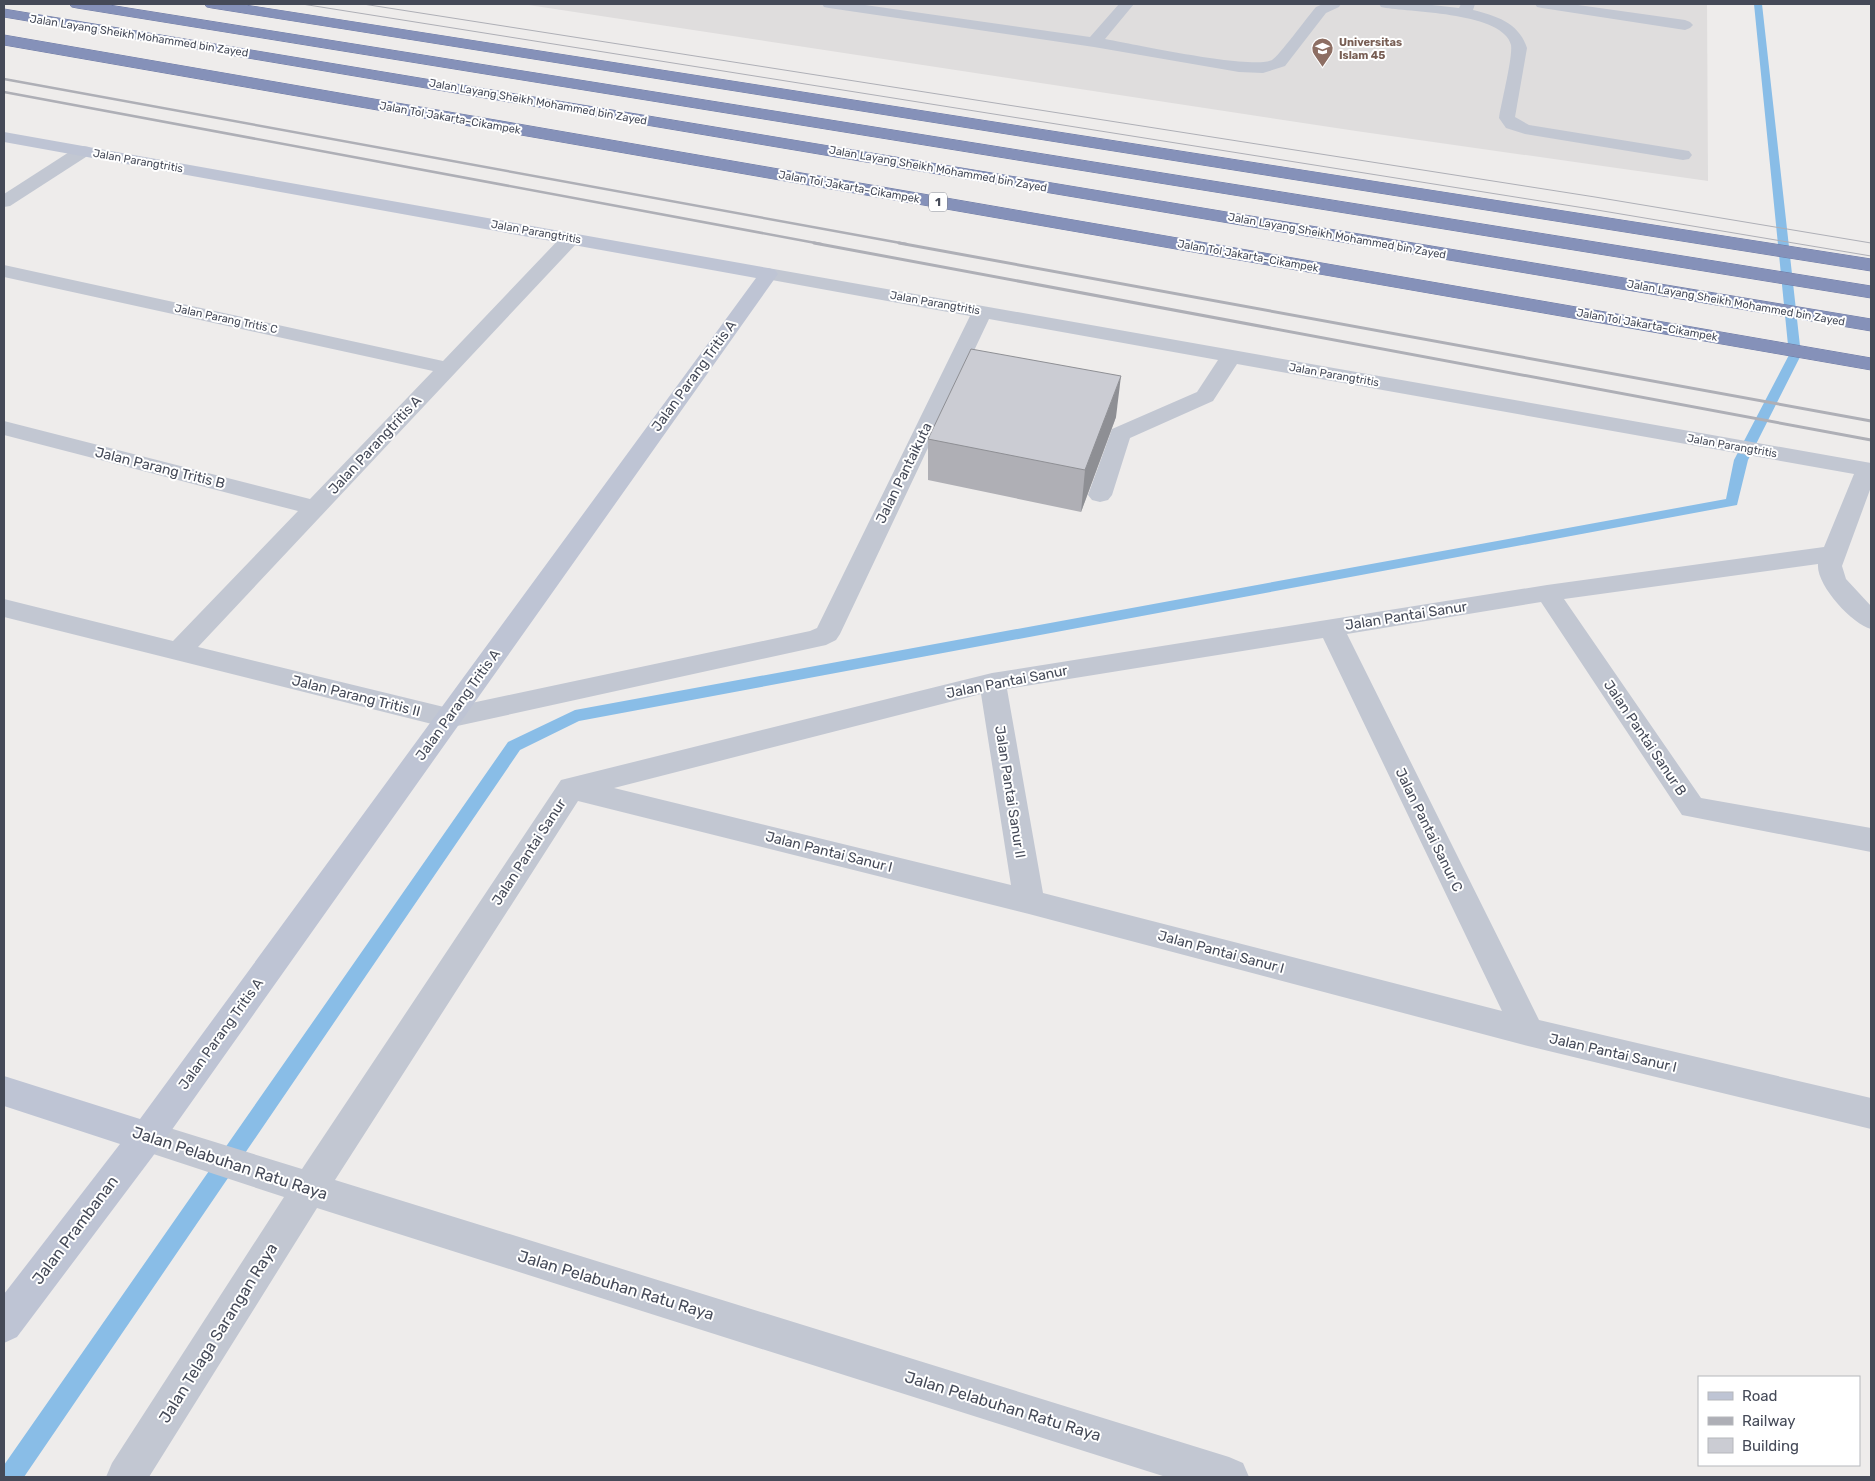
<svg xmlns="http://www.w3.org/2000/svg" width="1875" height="1481" font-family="Rubik,sans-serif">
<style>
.education{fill:#dfdddd}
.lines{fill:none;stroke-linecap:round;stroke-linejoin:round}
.stream{fill:#89bde7;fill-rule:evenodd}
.highway-casing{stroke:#707ca5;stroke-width:1}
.lane{fill:#c2c7d2;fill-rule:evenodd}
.street{fill:#c2c7d2;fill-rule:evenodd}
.secondary{fill:#bec4d4;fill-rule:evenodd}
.highway{fill:#8591b9;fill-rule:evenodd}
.tram{stroke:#aeafb6;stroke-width:1}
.rail-far1{stroke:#aeafb6;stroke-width:2.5}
.rail{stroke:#aeafb6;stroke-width:3}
.wall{fill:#afafb5}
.shaded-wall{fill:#8e8f94}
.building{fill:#cbccd3;stroke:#8e8f94}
.labels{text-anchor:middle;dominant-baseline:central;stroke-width:4;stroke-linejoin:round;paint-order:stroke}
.far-street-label{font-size:11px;fill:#454a58;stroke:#fff}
.far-education-label{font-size:11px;font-weight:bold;fill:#785e54;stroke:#fff;text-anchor:start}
.shield{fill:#fff;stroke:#7d808a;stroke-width:1}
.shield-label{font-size:12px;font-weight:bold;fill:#454a58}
.street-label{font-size:14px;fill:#454a58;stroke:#fff}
.near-street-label{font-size:16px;fill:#454a58;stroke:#fff}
</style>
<rect width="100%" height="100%" fill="#eeeceb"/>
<path class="education" d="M522 4H1707L1708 181 1356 131Z"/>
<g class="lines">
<path class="stream" d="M1754 4H1762L1801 355 1748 460 1737 505 579 721 520 750 24 1477H4V1465L508 742 575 710 1726 499 1734 460 1789 355Z"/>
<defs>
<g id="highway">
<path d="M70 4H103L1871 286V298L77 8 72 7Z"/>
<path d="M205 4H239L1871 259V271L212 8 207 7Z"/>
<path d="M4 9 1871 319V331L4 17Z"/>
<path d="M4 35 1871 358V370L4 45Z"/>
</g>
</defs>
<use href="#highway" class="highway-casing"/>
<g class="lane">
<path d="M822 4H858L1090 37 1119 4H1134L1105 39C1133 44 1252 70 1272 60 1279 56 1308 16 1316 7L1323 4H1341L1339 7 1326 13 1285 66 1263 73 1239 72 1094 47 829 8 824 7Z"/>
<path d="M1379 4H1423L1459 8 1461 4H1475L1473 10C1497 16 1519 23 1527 48L1515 117 1529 125 1683 150 1689 151 1692 155 1689 159 1683 160 1525 134 1506 128 1499 118C1501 104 1513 57 1511 45 1504 13 1413 12 1386 8L1381 7Z"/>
<path d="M1535 4H1571L1685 20 1690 22 1693 25 1690 28 1685 30 1542 8 1537 7Z"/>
</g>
<g class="street">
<path d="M83 146 89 147 92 151 89 155 10 206 4 207V194L77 147Z"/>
<path d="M571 232 578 234 580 238 578 242 198 647 448 708 810 631 817 628 970 316 761 278 758 274 761 270 768 268 1871 463V487L1842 566 1846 579 1871 606V629C1852 624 1816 585 1818 564L1564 599 1701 798 1871 828V852L1682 815 1541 602 1347 634 1539 1020 1871 1098V1129L1528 1046 1029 914 578 801 335 1180 1229 1457 1243 1463 1249 1477H1166L317 1208 149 1477H106L112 1463 284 1197 135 1148 130 1137 135 1126 147 1121 302 1169 561 780 992 673 1547 585 1824 547 1854 474 1237 364 1213 401 1130 438 1112 495 1108 500 1100 502 1092 500 1088 495 1112 429 1197 392 1218 360 989 319 840 634 836 640 826 645 448 728 4 617V599L173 641 298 511 4 435V421L310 499 433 371 4 277V265L443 361 564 234ZM1323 638 1502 1011 1043 893 1007 689ZM981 694 1011 885 614 788Z"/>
</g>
<path class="secondary" d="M4 132 768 268 775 270 778 274 159 1148 17 1337 4 1343V1294L120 1144 4 1106V1076L140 1119 756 278 4 142Z"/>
<use href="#highway" class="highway"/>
<g class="tram">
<path d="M302 4 1597 210 1871 256"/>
<path d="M363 4 1595 197 1871 243"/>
</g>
<g class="rail-far1">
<path d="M4 79 906 244"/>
<path d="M4 92 821 244"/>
</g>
<g class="rail">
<path d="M814 243 1871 440"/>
<path d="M899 243 1871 421"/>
</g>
</g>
<path class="wall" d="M1116 417 1081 512 928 480V439Z"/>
<path class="shaded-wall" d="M1121 376 1116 417 1081 512 1085 470Z"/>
<path class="building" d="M971 349 1121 376 1085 470 928 439Z"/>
<defs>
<symbol id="university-pin" viewBox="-11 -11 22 30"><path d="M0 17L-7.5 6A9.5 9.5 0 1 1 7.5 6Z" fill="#8d6e63" stroke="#fff"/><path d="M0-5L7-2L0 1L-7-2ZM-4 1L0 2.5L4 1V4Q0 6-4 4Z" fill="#fff"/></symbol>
</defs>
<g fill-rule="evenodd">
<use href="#university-pin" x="1310" y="36" width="25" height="34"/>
</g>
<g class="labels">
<g class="far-street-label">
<text transform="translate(139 36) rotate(9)">Jalan Layang Sheikh Mohammed bin Zayed</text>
<text transform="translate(538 102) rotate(10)">Jalan Layang Sheikh Mohammed bin Zayed</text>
<text transform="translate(450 118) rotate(10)">Jalan Tol Jakarta–Cikampek</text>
<text transform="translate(138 161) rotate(10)">Jalan Parangtritis</text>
<text transform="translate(938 169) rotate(10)">Jalan Layang Sheikh Mohammed bin Zayed</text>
<text transform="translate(849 187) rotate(10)">Jalan Tol Jakarta–Cikampek</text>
<text transform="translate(536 232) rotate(10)">Jalan Parangtritis</text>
<text transform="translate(1337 236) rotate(10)">Jalan Layang Sheikh Mohammed bin Zayed</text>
<text transform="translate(1248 256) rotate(10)">Jalan Tol Jakarta–Cikampek</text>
<text transform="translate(935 303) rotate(10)">Jalan Parangtritis</text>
<text transform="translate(1736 303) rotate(10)">Jalan Layang Sheikh Mohammed bin Zayed</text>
<text transform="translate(226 319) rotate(12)">Jalan Parang Tritis C</text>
<text transform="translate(1647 325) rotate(10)">Jalan Tol Jakarta–Cikampek</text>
<text transform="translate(1334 375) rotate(10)">Jalan Parangtritis</text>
<text transform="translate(1732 446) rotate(10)">Jalan Parangtritis</text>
</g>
<g class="far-education-label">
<text x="1339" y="42">Universitas<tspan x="1339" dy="13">Islam 45</tspan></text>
</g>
<rect class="shield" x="929" y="192.5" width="18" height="19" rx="4"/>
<g class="shield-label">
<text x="938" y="202">1</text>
</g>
<g class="street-label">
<text transform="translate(694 376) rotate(-54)">Jalan Parang Tritis A</text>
<text transform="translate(375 445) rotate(-47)">Jalan Parangtritis A</text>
<text transform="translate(160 468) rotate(14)">Jalan Parang Tritis B</text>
<text transform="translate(904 473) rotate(-64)">Jalan Pantaikuta</text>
<text transform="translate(1406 616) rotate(-9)">Jalan Pantai Sanur</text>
<text transform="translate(1007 682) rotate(-11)">Jalan Pantai Sanur</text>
<text transform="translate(356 696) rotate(14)">Jalan Parang Tritis II</text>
<text transform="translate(458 705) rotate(-54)">Jalan Parang Tritis A</text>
<text transform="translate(1645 738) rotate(56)">Jalan Pantai Sanur B</text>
<text transform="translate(1010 792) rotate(81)">Jalan Pantai Sanur II</text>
<text transform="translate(1429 830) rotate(64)">Jalan Pantai Sanur C</text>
<text transform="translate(529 852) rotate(-57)">Jalan Pantai Sanur</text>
<text transform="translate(829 852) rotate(14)">Jalan Pantai Sanur I</text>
<text transform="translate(1221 952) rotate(15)">Jalan Pantai Sanur I</text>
<text transform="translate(221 1034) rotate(-54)">Jalan Parang Tritis A</text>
<text transform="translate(1613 1053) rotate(13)">Jalan Pantai Sanur I</text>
</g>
<g class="near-street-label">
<text transform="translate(230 1163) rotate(18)">Jalan Pelabuhan Ratu Raya</text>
<text transform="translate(75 1230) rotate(-53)">Jalan Prambanan</text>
<text transform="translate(616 1285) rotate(17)">Jalan Pelabuhan Ratu Raya</text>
<text transform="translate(218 1333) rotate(-58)">Jalan Telaga Sarangan Raya</text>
<text transform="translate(1003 1406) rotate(17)">Jalan Pelabuhan Ratu Raya</text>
</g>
</g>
<rect width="1875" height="1481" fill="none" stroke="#454a58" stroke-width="10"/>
<rect x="1698" y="1376" width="162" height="90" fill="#ffffff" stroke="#b5b7bc"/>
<rect x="1708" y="1392" width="25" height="8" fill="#bec4d4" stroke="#b5b7bc"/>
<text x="1742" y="1401" font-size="15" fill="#454a58">Road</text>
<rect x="1708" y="1417" width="25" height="8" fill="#aeafb6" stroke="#b5b7bc"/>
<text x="1742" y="1426" font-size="15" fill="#454a58">Railway</text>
<rect x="1708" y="1438" width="25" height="15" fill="#cbccd3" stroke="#b5b7bc"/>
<text x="1742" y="1451" font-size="15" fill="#454a58">Building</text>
</svg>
